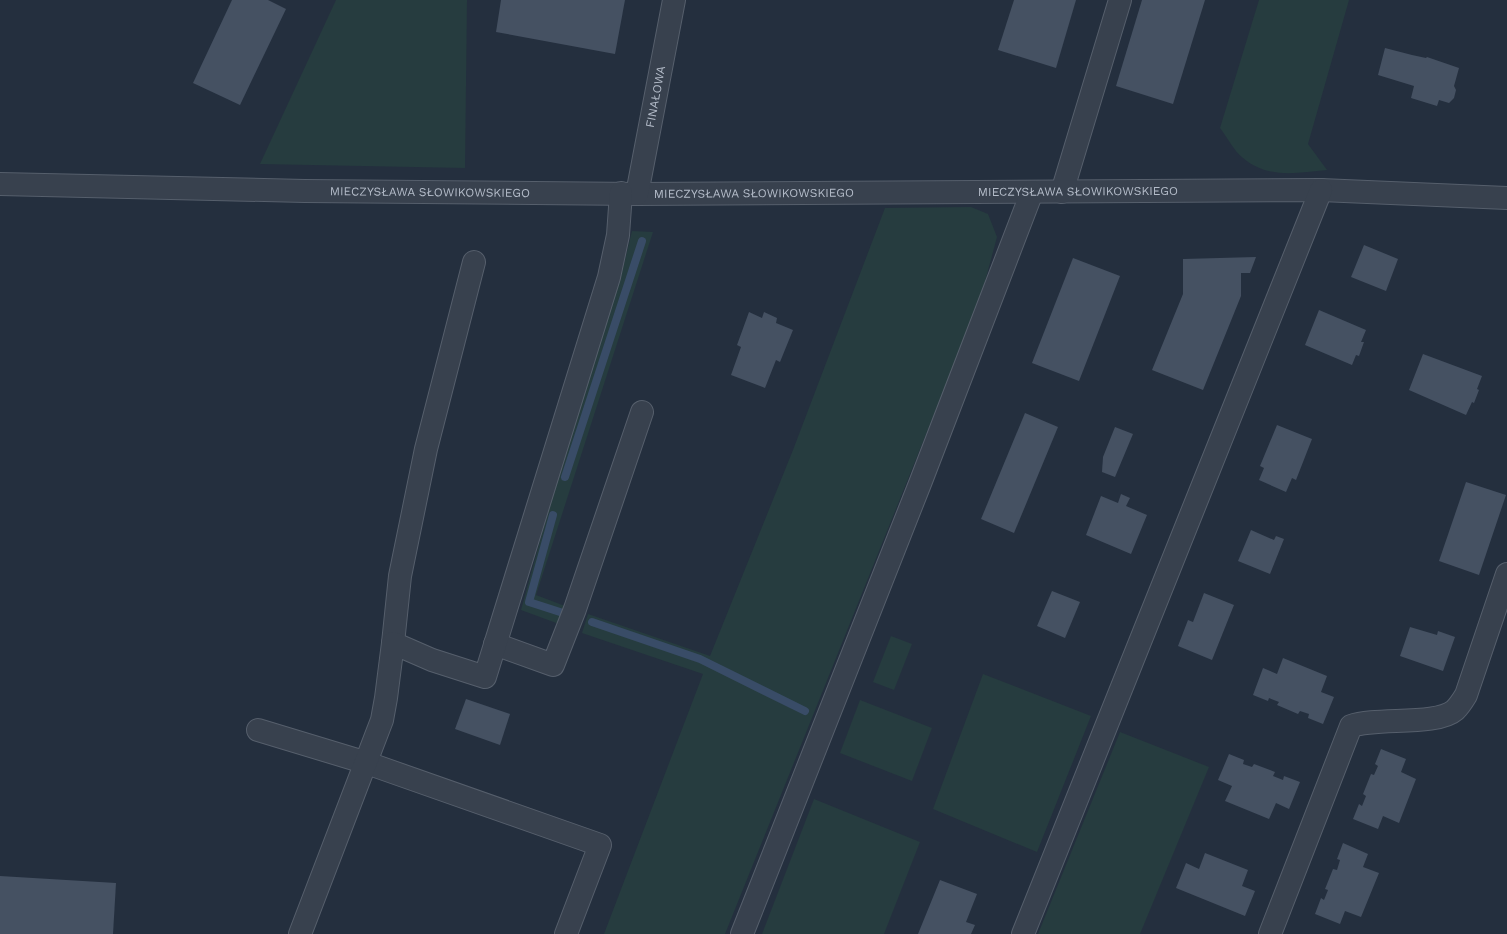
<svg xmlns="http://www.w3.org/2000/svg" width="1507" height="934" font-family="'Work Sans',sans-serif">
<style>
.green{fill:#263c3f}
.lines{fill:none;stroke-linecap:round;stroke-linejoin:round}
.stream{stroke:#394c67;stroke-width:8}
.building{fill:#455162}
.minor-casing{stroke:#565f6c;stroke-width:24}
.minor{stroke:#38414e;stroke-width:22}
.labels{text-anchor:middle;dominant-baseline:central;stroke-width:3;stroke-linejoin:round;paint-order:stroke}
.street-label{font-size:12px;fill:#b4bcc9;stroke:#1d2633}
</style>
<rect width="100%" height="100%" fill="#242f3e"/>
<g class="green">
<path d="M336 0H467L465 168 260 164Z"/>
<path d="M1259 0H1349L1308 144 1327 170C1296 173 1268 179 1243 158 1234 151 1227 137 1220 128Z"/>
<path d="M971 207 988 214 997 237 980 300 725 934H604L703 674 582 633 588 614 710 656 793 450 885 208Z"/>
<path d="M632 231 653 232 536 595 565 606 559 624 521 610 560 468 622 272Z"/>
<path d="M891 636 912 644 894 690 873 682Z"/>
<path d="M983 674 1091 716 1037 852 933 809Z"/>
<path d="M860 700 932 728 912 781 840 753Z"/>
<path d="M1120 732 1209 767 1140 934H1038Z"/>
<path d="M814 799 920 842 884 934H762Z"/>
</g>
<g class="lines">
<g class="stream">
<path d="M565 477 642 241"/>
<path d="M553 515 529 602 560 612"/>
<path d="M592 622 700 659 805 711"/>
</g>
</g>
<g class="building">
<path d="M232 0H268L286 9 240 105 193 83Z"/>
<path d="M501 0H625L615 54 496 32Z"/>
<path d="M1014 0H1076L1056 68 998 50Z"/>
<path d="M1142 0H1205L1173 104 1116 86Z"/>
<path d="M1385 48 1412 55 1426 58 1427 57 1459 68 1454 86 1456 90 1454 98 1449 103 1439 100 1437 106 1411 98 1414 86 1378 75Z"/>
<path d="M1364 245 1398 259 1386 291 1351 277Z"/>
<path d="M1256 257 1250 273H1241V296L1203 390 1152 370 1183 294V259Z"/>
<path d="M1073 258 1120 276 1079 381 1032 363Z"/>
<path d="M1319 310 1366 330 1361 342H1364L1359 356 1356 355 1352 365 1305 345Z"/>
<path d="M749 312 762 318 764 312 777 318 776 323 793 330 780 362 776 360 765 388 731 375 741 347 737 345Z"/>
<path d="M1423 354 1482 376 1477 389 1479 390 1474 403 1472 402 1466 415 1409 390Z"/>
<path d="M1025 413 1058 427 1014 533 981 519Z"/>
<path d="M1277 425 1312 439 1296 480 1292 478 1286 492 1259 480 1264 468 1260 466Z"/>
<path d="M1115 427 1133 434 1115 477 1102 472 1103 457Z"/>
<path d="M1466 482 1506 495 1479 575 1439 561Z"/>
<path d="M1121 494 1130 498 1126 506 1147 515 1131 554 1086 535 1101 496 1118 503Z"/>
<path d="M1251 530 1274 540 1276 536 1284 539 1270 574 1238 561Z"/>
<path d="M1052 591 1080 602 1065 638 1037 626Z"/>
<path d="M1204 593 1234 605 1212 660 1178 646 1188 620 1193 622Z"/>
<path d="M1410 627 1437 635 1438 631 1455 637 1443 671 1400 656Z"/>
<path d="M1283 658 1327 676 1321 692 1334 697 1323 724 1308 718 1309 714 1300 711 1298 714 1277 705 1279 702 1269 698 1268 701 1253 695 1263 668 1277 674Z"/>
<path d="M466 699 510 714 500 745 455 729Z"/>
<path d="M1381 749 1406 759 1401 772 1416 779 1399 823 1383 816 1378 829 1353 819 1359 804 1362 806 1366 796 1363 794 1371 774 1374 775 1378 766 1375 764Z"/>
<path d="M1229 754 1244 760 1243 764 1252 767 1254 764 1275 772 1273 776 1283 780 1284 776 1300 782 1289 809 1276 803 1269 819 1225 801 1232 786 1218 780Z"/>
<path d="M1343 843 1368 854 1363 867 1379 873 1361 917 1345 911 1340 924 1315 914 1321 898 1324 900 1328 890 1325 889 1333 869 1337 870 1340 860 1337 859Z"/>
<path d="M1205 853 1248 870 1242 886 1255 891 1245 916 1176 888 1186 863 1199 869Z"/>
<path d="M0 876 116 883 113 934H0Z"/>
<path d="M940 880 977 894 966 922 975 925 971 934H918Z"/>
</g>
<g class="lines">
<defs>
<g id="minor">
<path id="s1" d="M0 184 305 191 637 194 1321 190 1507 198"/>
<path d="M1062 192 1120 0"/>
<path id="s2" d="M637 194 674 0"/>
<path d="M393 643 400 576 426 449 474 262"/>
<path d="M495 644 553 665 575 609 642 412"/>
<path d="M258 730 367 763 600 845 566 934"/>
<path d="M300 934 382 720 386 698 393 643 432 660 485 677 609 277 618 235 621 193"/>
<path d="M742 934 921 481 1032 192"/>
<path d="M1023 934 1321 190"/>
<path d="M1270 934 1351 726C1377 717 1437 726 1455 710 1459 706 1463 700 1466 695L1507 574"/>
</g>
</defs>
<use href="#minor" class="minor-casing"/>
<use href="#minor" class="minor"/>
</g>
<g class="labels">
<g class="street-label">
<text stroke="none"><textPath href="#s2" startOffset="99">FINAŁOWA</textPath></text>
<text stroke="none"><textPath href="#s1" startOffset="430">MIECZYSŁAWA SŁOWIKOWSKIEGO</textPath></text>
<text stroke="none"><textPath href="#s1" startOffset="1078">MIECZYSŁAWA SŁOWIKOWSKIEGO</textPath></text>
<text stroke="none"><textPath href="#s1" startOffset="754">MIECZYSŁAWA SŁOWIKOWSKIEGO</textPath></text>
</g>
</g>
</svg>
